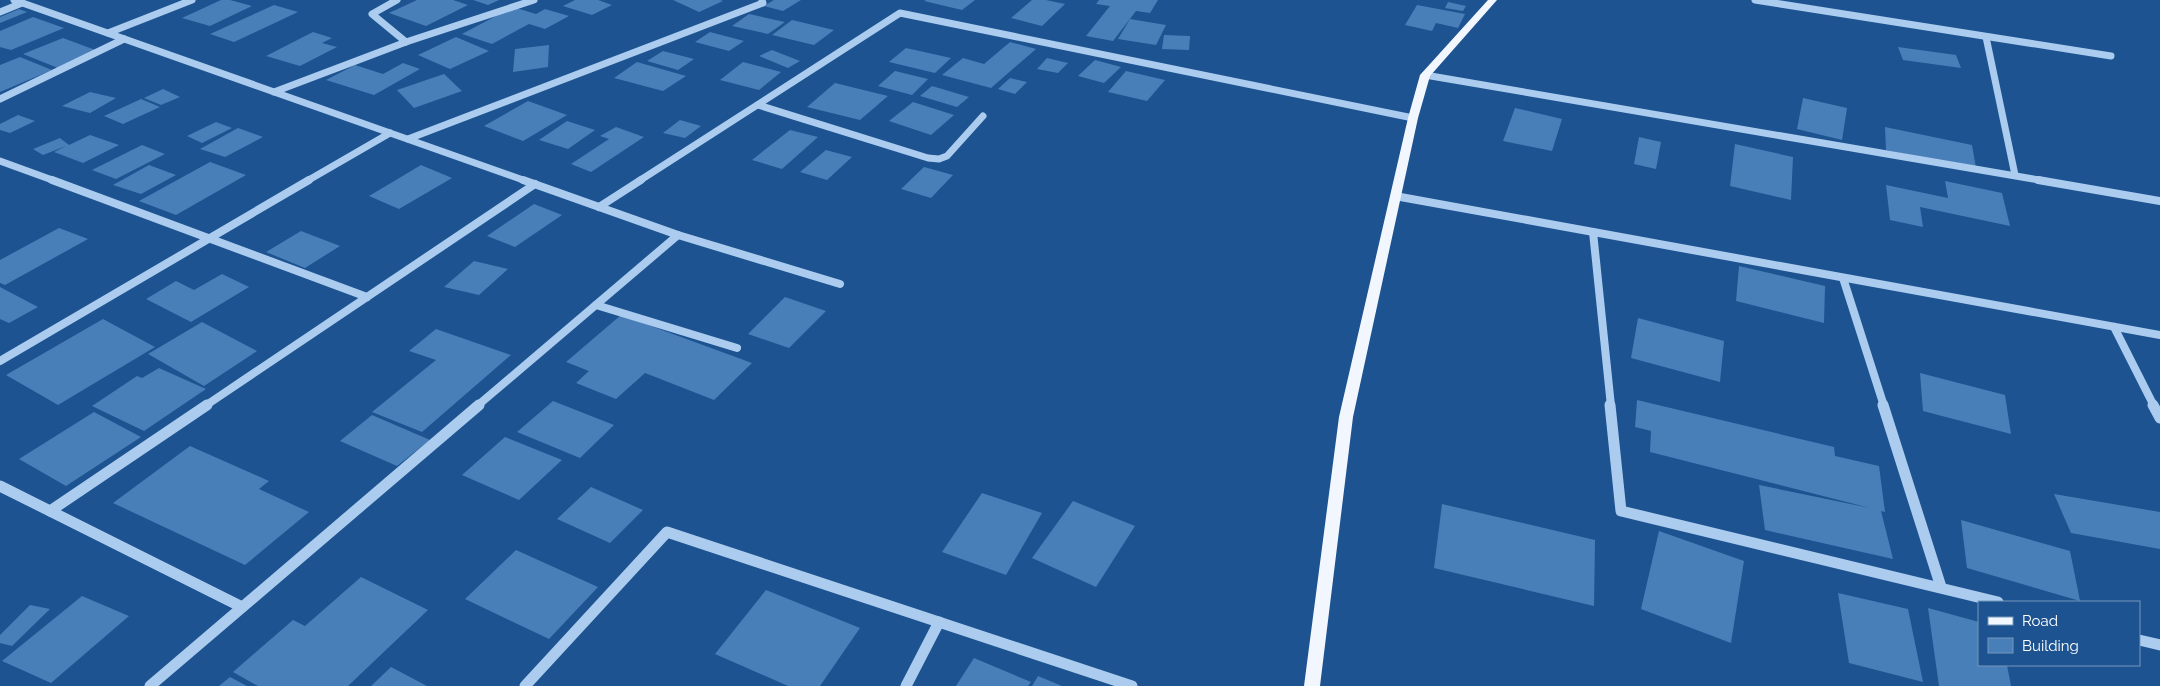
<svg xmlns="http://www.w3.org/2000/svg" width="2160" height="686" font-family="Raleway,sans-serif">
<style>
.building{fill:#497fb9}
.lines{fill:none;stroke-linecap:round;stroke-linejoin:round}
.minor-far2{stroke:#abccee;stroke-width:7}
.minor-far1{stroke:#abccee;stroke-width:8}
.minor{stroke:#abccee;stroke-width:11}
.major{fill:#f2f7ff;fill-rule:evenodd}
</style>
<rect width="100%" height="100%" fill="#1c5390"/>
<g class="building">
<path d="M221 0H230L252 6 210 26 182 18Z"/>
<path d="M417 0H453L468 5 426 26 389 13Z"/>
<path d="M473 0H499L488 5Z"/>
<path d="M575 0H598L612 5 592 15 563 6Z"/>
<path d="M673 0H720L723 1 699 12Z"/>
<path d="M774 0H801L783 11 764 6Z"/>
<path d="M926 0H975L962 10 924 1Z"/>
<path d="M1032 0H1046L1065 4 1042 26 1011 18Z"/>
<path d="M1099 0H1158L1150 13 1136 11 1113 41 1086 36 1110 6 1096 4Z"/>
<path d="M1448 2 1466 6 1463 11 1445 8Z"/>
<path d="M274 5 298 12 234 42 210 34Z"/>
<path d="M1417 5 1465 14 1458 28 1436 23 1432 31 1405 25Z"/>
<path d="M513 7 536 14 545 9 569 16 545 29 529 24 492 44 462 34Z"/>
<path d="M19 9 27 12 0 23V17Z"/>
<path d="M749 14 785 22 768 34 732 26Z"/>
<path d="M33 17 64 28 11 50 0 47V31Z"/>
<path d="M1130 19 1166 25 1156 45 1118 39Z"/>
<path d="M792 20 834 30 814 45 772 35Z"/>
<path d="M313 32 332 38 322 43 337 47 300 66 266 56Z"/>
<path d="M710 32 744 41 729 51 695 42Z"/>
<path d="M1164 35 1190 36 1189 50 1162 49Z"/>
<path d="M456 37 489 51 450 69 418 55Z"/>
<path d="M63 38 98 51 58 68 23 54Z"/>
<path d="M1010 42 1036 49 991 88 942 75 963 58 984 64Z"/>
<path d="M549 45 548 67 513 72 515 49Z"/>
<path d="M1898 47 1956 55 1961 68 1903 60Z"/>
<path d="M906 48 951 58 935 73 889 62Z"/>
<path d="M772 50 800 61 788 68 759 56Z"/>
<path d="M663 51 694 59 678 70 647 61Z"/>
<path d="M20 57 52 70 0 92V65Z"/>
<path d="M1047 58 1068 63 1058 73 1037 69Z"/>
<path d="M1095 60 1121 67 1104 83 1078 76Z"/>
<path d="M637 62 686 76 663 91 614 78Z"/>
<path d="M743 62 781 72 759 90 720 80Z"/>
<path d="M403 63 420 69 374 95 326 80 355 65 383 74Z"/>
<path d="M895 71 928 79 912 95 878 86Z"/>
<path d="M1126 71 1165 80 1147 101 1108 92Z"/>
<path d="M444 74 462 91 414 108 397 90Z"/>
<path d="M1010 78 1027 82 1015 94 998 89Z"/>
<path d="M835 83 888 96 860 120 807 107Z"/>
<path d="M932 86 969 97 957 107 920 96Z"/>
<path d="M163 89 180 97 161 105 144 98Z"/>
<path d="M90 92 116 98 90 113 62 106Z"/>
<path d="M1803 98 1847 108 1842 140 1797 129Z"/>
<path d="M141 99 160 107 123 124 104 116Z"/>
<path d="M528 101 567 115 523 141 484 126Z"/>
<path d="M913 102 954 115 931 135 889 121Z"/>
<path d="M1515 108 1562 119 1552 151 1503 141Z"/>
<path d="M18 115 35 121 10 133 0 130V124Z"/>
<path d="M680 120 701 126 685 138 663 133Z"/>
<path d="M567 121 595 130 568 149 539 140Z"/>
<path d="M216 122 232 128 202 143 187 136Z"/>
<path d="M616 127 644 137 591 172 571 164 609 139 600 136Z"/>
<path d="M1885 127 1972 145 1976 168 1886 150Z"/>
<path d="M238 128 263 137 225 157 200 149Z"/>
<path d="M790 130 818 137 782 169 752 160Z"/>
<path d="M90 135 119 145 83 163 54 152 66 146 43 155 33 149 60 138 69 145Z"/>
<path d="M1639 137 1661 142 1656 169 1634 164Z"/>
<path d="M1735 144 1793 157 1791 200 1730 186Z"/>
<path d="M142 145 165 154 116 179 92 170Z"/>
<path d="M826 150 852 157 827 180 800 172Z"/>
<path d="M210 162 246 175 176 215 139 201Z"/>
<path d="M149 165 176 175 141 194 113 185Z"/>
<path d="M421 165 452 178 399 209 369 196Z"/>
<path d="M924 167 953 175 931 198 901 189Z"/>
<path d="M1945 181 2002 193 2010 226 1920 207 1923 227 1890 220 1886 185 1948 198Z"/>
<path d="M534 204 562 215 515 247 487 236Z"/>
<path d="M59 228 88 239 5 285 0 283V260Z"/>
<path d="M301 231 340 246 305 268 266 252Z"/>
<path d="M474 261 508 269 479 295 444 287Z"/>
<path d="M1739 266 1825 286 1824 323 1736 301Z"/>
<path d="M222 274 249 287 191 322 146 299 176 281 194 290Z"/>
<path d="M0 287 38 307 9 323 0 319Z"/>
<path d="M785 297 826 311 789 348 748 334Z"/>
<path d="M621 315 752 363 714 400 645 373 616 399 576 383 589 371 566 362Z"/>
<path d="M1638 318 1724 341 1720 382 1631 358Z"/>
<path d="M103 319 155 347 58 405 6 375Z"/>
<path d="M202 322 257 351 204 386 148 354Z"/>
<path d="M436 329 511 355 422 432 372 412 436 360 409 351Z"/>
<path d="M159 368 206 389 144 431 92 406 137 376 142 378Z"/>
<path d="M1920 373 2005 395 2011 434 1923 411Z"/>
<path d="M1637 400 1834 447 1835 456 1879 466 1885 512 1881 511 1893 559 1765 530 1759 485 1870 508 1650 452 1651 431 1635 427Z"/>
<path d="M553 401 614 425 580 458 517 432Z"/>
<path d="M94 412 141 437 66 486 19 459Z"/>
<path d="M372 415 430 440 397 466 340 441Z"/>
<path d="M505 437 562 460 519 500 462 475Z"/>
<path d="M190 446 269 481 259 489 309 512 245 565 113 503Z"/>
<path d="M591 487 643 510 610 543 557 519Z"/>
<path d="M982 493 1042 513 1006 575 942 552Z"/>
<path d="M2054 494 2160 512V549L2071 533Z"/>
<path d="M1073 501 1135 526 1096 587 1032 558Z"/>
<path d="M1442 504 1595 540 1594 606 1434 568Z"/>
<path d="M1961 520 2070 551 2080 601 1967 568Z"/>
<path d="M1659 531 1744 561 1731 643 1641 609Z"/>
<path d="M516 550 598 587 549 639 465 599Z"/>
<path d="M361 577 428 610 348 686H258L233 672 293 620 305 626Z"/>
<path d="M766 590 860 628 820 686H788L715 654Z"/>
<path d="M1838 593 1908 609 1923 682 1849 663Z"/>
<path d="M82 596 129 616 51 683 2 661Z"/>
<path d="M30 605 50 609 12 646 0 643V635Z"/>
<path d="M1928 608 1979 622V665H2007L2011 686H1939Z"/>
<path d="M974 658 1031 682 1028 686H956Z"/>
<path d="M391 667 427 686H371Z"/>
<path d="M1038 676 1062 686H1032Z"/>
<path d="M230 677 247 686H219Z"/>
</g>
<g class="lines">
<g class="minor-far2">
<path d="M14 0 526 181"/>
<path d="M397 0 372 14 406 42"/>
<path d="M1755 0 2111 56"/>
<path d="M0 12 22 3"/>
<path d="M108 33 192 0"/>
<path d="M1986 37 2015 175"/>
<path d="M1425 75 2045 181"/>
<path d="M274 92 406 42 534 0"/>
<path d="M0 99 124 39"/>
<path d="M758 105 928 158 939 159 947 156 983 116"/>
<path d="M408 139 763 3 762 0"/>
<path d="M0 161 55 181"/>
<path d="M307 181 390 133"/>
<path d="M639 181 900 13 1413 118"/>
</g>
<g class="minor-far1">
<path d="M52 180 367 297"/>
<path d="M2038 180 2160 201"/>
<path d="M1395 196 2160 335"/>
<path d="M599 207 641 180"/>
<path d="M1593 232 1611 406"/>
<path d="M678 235 840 284"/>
<path d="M1843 278 1884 406"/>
<path d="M596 305 737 348"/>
<path d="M2114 327 2154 406"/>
<path d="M0 361 309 180"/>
<path d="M205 406 535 184"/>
<path d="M477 406 678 235 523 180"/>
</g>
<g class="minor">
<path d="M1610 405 1621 511 1998 602"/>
<path d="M1883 405 1941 587"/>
<path d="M2153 405 2160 418"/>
<path d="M0 486 242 607"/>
<path d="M50 511 207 405"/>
<path d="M2139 640 2160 645"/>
<path d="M150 686 479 405"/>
<path d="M525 686 667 532 1132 686"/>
<path d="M906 686 939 622"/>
</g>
<path class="major" d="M1488 0H1497L1430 76 1418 118 1353 417 1320 686H1304L1339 417 1408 118 1420 75Z"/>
</g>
<rect x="1978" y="601" width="162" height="65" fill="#1c5390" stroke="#7798bc"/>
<rect x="1988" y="617" width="25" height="8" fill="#f2f7ff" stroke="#7798bc"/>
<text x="2022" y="626" font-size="15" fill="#ffffff">Road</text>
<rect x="1988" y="638" width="25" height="15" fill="#497fb9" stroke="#7798bc"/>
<text x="2022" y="651" font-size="15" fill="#ffffff">Building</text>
</svg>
